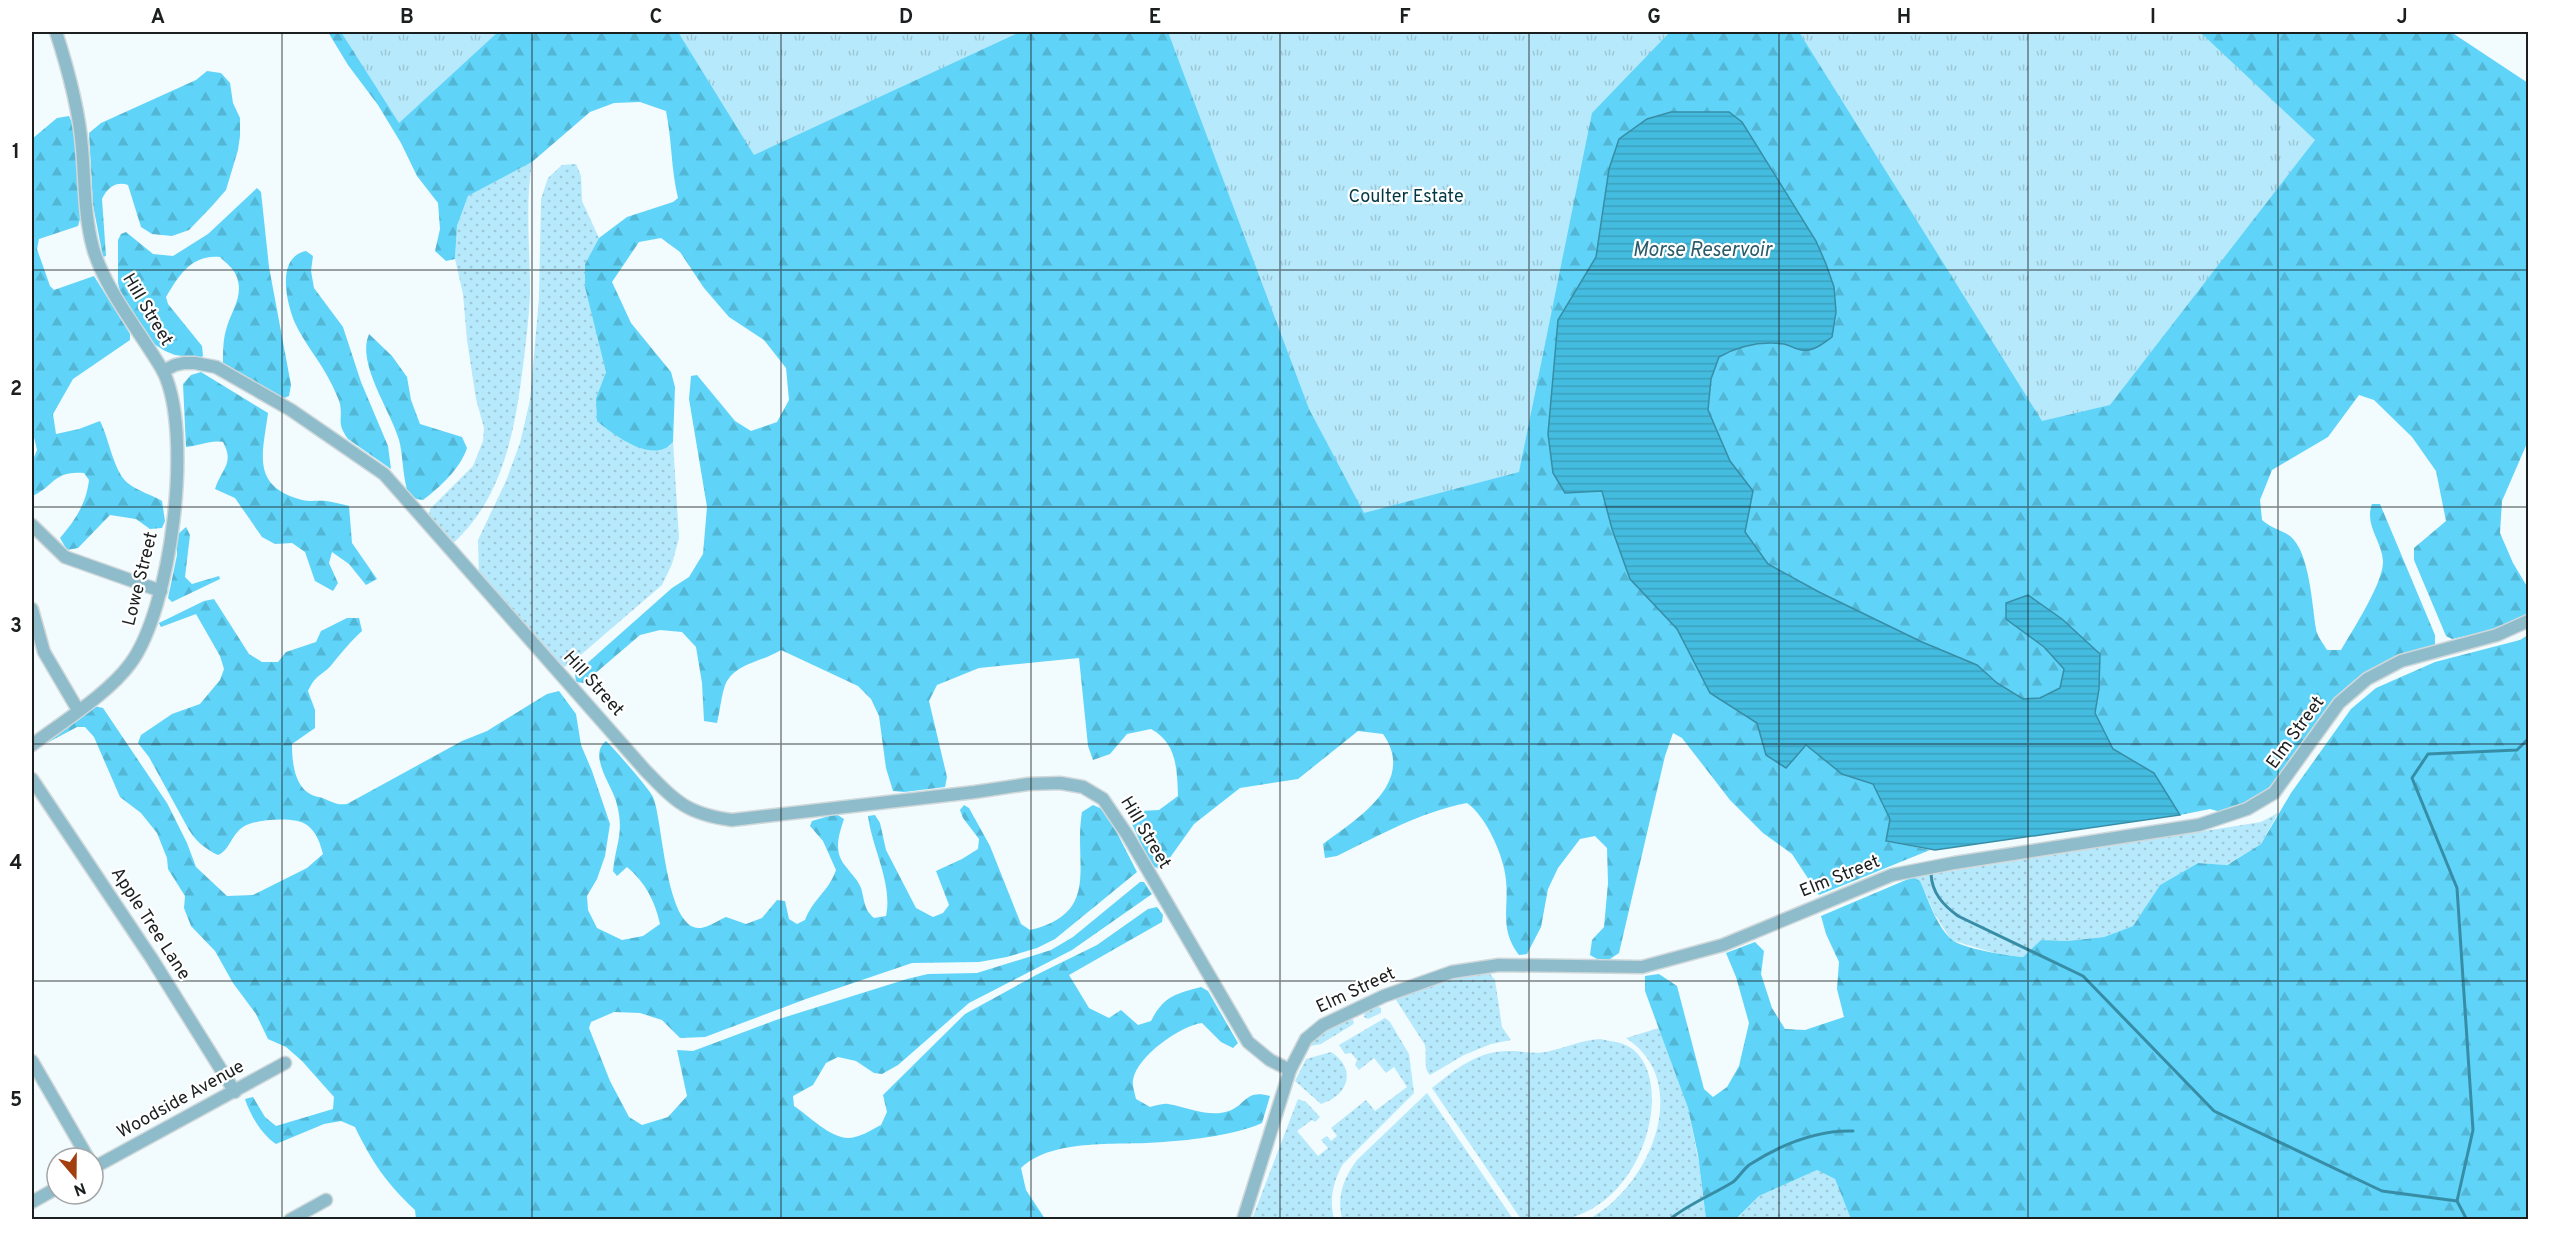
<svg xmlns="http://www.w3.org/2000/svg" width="2560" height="1251" font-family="Overpass,sans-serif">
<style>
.grass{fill:url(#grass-dots)}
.forest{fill:url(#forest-firs)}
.park{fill:url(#park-tufts)}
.water{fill:url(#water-rules);stroke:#388da6;stroke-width:1.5}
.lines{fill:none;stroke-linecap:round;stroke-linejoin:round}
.stream{stroke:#388da6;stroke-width:3}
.street-casing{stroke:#d0d8da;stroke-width:15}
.street{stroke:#8fbccb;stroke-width:12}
.grid{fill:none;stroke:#1c1f20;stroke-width:1.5;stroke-opacity:0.55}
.labels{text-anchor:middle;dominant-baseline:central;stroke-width:4.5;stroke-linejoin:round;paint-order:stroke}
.park-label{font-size:18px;fill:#003745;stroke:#fff}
.street-label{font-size:18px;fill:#1c1f20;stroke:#fff}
.water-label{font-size:20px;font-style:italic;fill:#2b5c6c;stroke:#fff}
.neatline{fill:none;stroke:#1c1f20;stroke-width:2}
.grid-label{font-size:20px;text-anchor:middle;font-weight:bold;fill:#1c1f20}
</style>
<defs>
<pattern id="grass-dots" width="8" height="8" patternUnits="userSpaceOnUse" patternTransform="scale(1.5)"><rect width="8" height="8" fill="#b6e9fb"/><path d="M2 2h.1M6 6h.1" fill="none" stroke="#9cc7d7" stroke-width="1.8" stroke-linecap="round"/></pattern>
<pattern id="forest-firs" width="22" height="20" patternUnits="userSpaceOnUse" patternTransform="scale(1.5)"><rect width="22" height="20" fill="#5fd4f8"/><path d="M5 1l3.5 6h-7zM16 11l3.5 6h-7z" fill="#52b6d4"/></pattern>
<pattern id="park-tufts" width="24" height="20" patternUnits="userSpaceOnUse" patternTransform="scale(1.5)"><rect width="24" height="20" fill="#b6e9fb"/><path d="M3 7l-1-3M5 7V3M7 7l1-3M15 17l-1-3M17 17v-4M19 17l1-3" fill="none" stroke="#9cc7d7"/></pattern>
<pattern id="water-rules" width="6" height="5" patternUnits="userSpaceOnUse" patternTransform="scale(1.5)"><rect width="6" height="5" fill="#44bcdf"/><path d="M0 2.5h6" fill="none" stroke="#3ba1bf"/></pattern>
</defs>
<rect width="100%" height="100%" fill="#f2fbfe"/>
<g class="grass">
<path d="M532 162C525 205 530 250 530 294 529 318 526 342 523 366 515 430 503 499 452 544L429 516 430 509 473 466 483 441 484 428 476 399 467 340 463 294 455 259 457 226 468 196Z"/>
<path d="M576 164 581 176 582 201 599 238 585 264 606 372 596 398 669 447 673 442 679 538 672 564 662 585 569 665 563 667 479 574 478 540 506 481 520 443 530 400 539 298 541 199 548 178 562 165Z"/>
<path d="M2278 813 2261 844 2226 865 2198 863 2160 885 2133 926 2104 937 2067 941 2041 940 2023 957 1998 954 1951 940 1934 913 1920 881 1913 877 2261 822Z"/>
<path d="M1481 973 1490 974 1495 980 1502 1027 1511 1040 1491 1044 1464 1055 1430 1075C1423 1069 1427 1055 1425 1045L1396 1000 1398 997 1439 982Z"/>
<path d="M1376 1006 1381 1008V1013L1368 1019 1364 1017 1365 1011Z"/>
<path d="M1352 1017 1354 1023 1352 1025 1321 1044 1310 1046C1318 1031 1337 1024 1352 1017Z"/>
<path d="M1385 1018 1390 1022 1409 1054 1414 1093 1343 1164C1333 1181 1329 1200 1334 1219H1252L1298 1099 1306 1102 1320 1117 1315 1122 1312 1120 1297 1131 1318 1156 1328 1148 1321 1140 1327 1136 1331 1141 1337 1136 1331 1128 1366 1100 1375 1111 1407 1087 1394 1067 1386 1073 1374 1058 1359 1070 1355 1065 1357 1060 1351 1053 1345 1054 1339 1045Z"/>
<path d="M1659 1028 1688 1108 1699 1163 1706 1219 1587 1220C1649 1189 1695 1083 1626 1038Z"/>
<path d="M1600 1039C1610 1041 1622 1042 1631 1048 1648 1060 1652 1082 1652 1101 1650 1152 1619 1206 1567 1219 1553 1222 1535 1220 1521 1219L1432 1088C1456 1069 1477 1051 1509 1051 1522 1051 1534 1054 1546 1052 1565 1048 1581 1040 1600 1039Z"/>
<path d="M1331 1052C1357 1069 1349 1095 1321 1104L1295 1081 1306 1059Z"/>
<path d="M1427 1093 1513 1219H1342C1337 1196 1343 1179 1357 1160Z"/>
<path d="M1817 1170 1835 1179 1851 1219 1736 1220 1759 1196Z"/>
</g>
<g class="forest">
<path d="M328 32H2451L2528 83V441L2502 501 2500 533 2513 563 2528 588V617L2494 630 2452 639 2446 636 2414 560V548L2446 521 2436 471 2412 437 2374 400 2359 395 2328 437 2272 470 2260 500 2262 520C2272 529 2282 530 2290 536 2310 552 2312 606 2316 629 2317 636 2323 643 2327 650H2341C2352 631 2384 582 2383 561 2382 541 2364 525 2372 504H2380L2435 635V645L2401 655 2359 677 2335 702 2273 785 2246 803 2221 812 2210 809 2180 815 2154 773 2113 749 2095 713 2099 689 2100 654 2006 619 2044 647 2064 669 2060 688 2040 698 2023 699 1997 683 1977 665 1922 642 1819 592 1768 564 1745 532 1753 491 1730 461 1708 410 1711 379 1719 357C1739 346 1761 341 1784 344 1790 345 1796 350 1802 350 1813 352 1824 343 1832 337L1834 287 1826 264 1816 241 1742 122 1609 169 1596 257 1558 320 1565 493 1602 491 1612 529 1630 579 1677 629 1710 693 1757 723 1766 755 1806 745 1842 774 1873 784 1890 819 1886 841 1930 850 1819 895 1792 854 1763 833 1730 800 1682 738 1673 733 1665 756 1619 953 1604 963 1590 955 1592 940 1604 927 1608 883 1607 848 1595 836 1580 839 1558 868 1548 889 1541 927 1527 954 1519 955C1499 929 1509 909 1506 880 1504 856 1486 816 1467 803 1420 812 1380 835 1337 856L1325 858 1323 844C1358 818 1417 782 1383 734L1358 731 1298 779 1240 788 1194 824 1169 859 1159 869 1151 865 1131 822V814L1140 811 1159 810 1178 796C1177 769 1177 743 1151 729L1127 734 1110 754 1093 760 1088 746 1079 658 979 668 937 685 929 701 947 777 945 787 904 792 893 791 886 768 879 716 871 699 858 686 781 650C764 661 738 663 727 681 722 689 720 712 717 723L704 721 702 683 696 647 682 632 660 630 640 635 584 683 576 682 575 674 672 588 689 577 703 554 707 507 689 399 691 376 697 375 735 421 751 431 777 422 789 400 786 368 764 340 729 317 704 288 680 252 661 238 639 242 612 282 631 323 671 372 675 387 673 442C654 465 615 436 597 421L596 398 606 372 585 287V264L599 238 627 217 673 202 678 198C671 169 672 140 666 111L640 102 614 103 590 112 532 162 468 196 457 226 455 259 446 261 435 251 440 229 438 203 417 176 401 143 378 105 348 65Z"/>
<path d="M207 71 221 73 230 83 233 103 240 118V136L238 150 226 190 212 206 189 230 172 236 152 234 141 227 128 185C116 181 107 188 102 199L106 256 103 257 93 205 89 133 101 123 196 80Z"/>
<path d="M69 116C80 138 79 192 80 219L78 226 39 239 37 249 50 286 54 290 94 276 130 334V340L73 379 53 414 56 434 79 429 100 421C109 438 114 474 129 484 138 491 152 495 162 501L165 521 162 528 150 529 136 519 110 515 78 548 67 550 60 538C75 520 86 505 89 480L84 473C53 470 54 487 32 496V462L37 450 32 429V139L57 118Z"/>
<path d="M257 188 261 192 269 267 291 385 289 396 282 399 223 363C223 351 223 341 226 330 231 310 245 296 236 275 233 268 225 262 220 257 192 254 179 275 166 297L168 304 202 346 203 356 200 358 175 355 165 351 154 344 141 328 121 295 118 283V240L121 234 126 232 153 254 173 256 208 234Z"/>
<path d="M306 251 313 256 311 271 314 288 343 327 361 382 388 446 391 469 348 439C336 422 343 421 340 404 338 397 334 389 331 383 321 362 304 343 295 323 286 302 276 257 306 251Z"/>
<path d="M369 334 392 356 407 377 411 400 420 424 462 437 467 448C460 469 440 487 423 500 415 499 411 498 408 491 403 480 403 454 399 440 391 411 356 363 369 334Z"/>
<path d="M201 372 268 413C263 453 250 486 302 500 310 502 318 500 326 501 334 502 341 504 349 506L352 543 377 579 366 585 349 564 332 552 329 563 338 583 333 591 315 581 305 552 292 543 275 544 262 537 235 498 215 489C221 469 235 464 223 442 210 440 199 446 186 447L183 384 191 375Z"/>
<path d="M186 527 190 535 185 577 192 584 219 576 220 579 172 602 168 598 177 555V535Z"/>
<path d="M214 599 249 654 262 662H278L286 652 316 642 321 631 347 618H359L362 631C351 641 343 651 333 663 322 677 317 672 308 691L315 710V728L292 744C292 761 294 787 312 795 316 797 321 797 325 799 334 803 337 805 347 804L462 741 487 731 547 694 559 691 576 714 581 745 592 771 610 824 605 856 597 879 587 896 588 910 597 928 622 940 643 936 660 924C655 901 645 882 627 867L617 876 613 871C616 842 625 833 616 801 611 784 588 755 606 741 612 746 651 791 653 797 663 819 665 932 701 928 709 927 719 920 726 917L746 924 762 918 777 900 785 901 789 919 797 924 805 920C813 899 829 891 836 870L823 841 810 826 812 821 836 814 844 819C838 837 833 853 847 868 852 875 858 880 861 888 865 901 863 908 874 918L886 916C893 884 872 848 868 816L875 815 880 823 886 850 916 908 933 917 943 913 949 905 936 871 962 859 978 849 979 839 963 818 960 810 964 805 969 808 990 846 1021 924 1030 930C1102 913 1073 864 1082 812L1093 805 1102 809 1113 825 1137 872 1055 939 1037 948 1007 957 979 962 912 963 806 999 705 1037 680 1038 662 1020 640 1013 614 1012 591 1022 589 1028 610 1081 629 1117 642 1125 668 1117 687 1096 677 1050 693 1051 776 1020 907 979 928 974 977 973 1051 950 1073 937 1140 882H1144L1152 894 1072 950 969 1003 898 1065 882 1074 874 1073 856 1061 838 1057 826 1063 813 1085 793 1096 794 1106C811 1117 834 1143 855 1137 864 1135 873 1129 881 1125L887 1112 883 1095 965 1014 1036 975 1097 945 1148 909 1157 907 1163 915 1162 922 1069 975 1089 1008 1109 1018 1121 1010 1138 1025 1151 1021C1164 996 1175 994 1201 987L1208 991 1238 1043 1233 1048 1221 1042 1202 1023C1180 1026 1137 1056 1133 1080 1132 1085 1135 1094 1136 1099L1150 1107C1155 1106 1163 1103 1168 1104 1187 1107 1209 1118 1229 1111 1246 1105 1245 1089 1270 1096L1262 1123C1235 1135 1193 1140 1163 1142 1122 1146 1053 1137 1021 1168L1026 1190 1045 1219H416L415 1210C386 1183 372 1162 355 1127L341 1121 324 1124 276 1144C262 1135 250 1115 245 1099L253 1097 265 1117 276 1126 333 1109 334 1097 302 1061 286 1047 268 1039 256 1014 233 983 215 951 191 926 184 908 185 896 168 869 167 858 157 833 141 813 120 797 94 737 85 727H77L45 744 46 739 94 706 103 708 167 803 187 843 196 867 227 896 253 895 307 868 323 854C320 843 317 833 307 825 296 816 254 819 243 827 231 835 230 850 218 855 205 849 196 841 189 830L149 757 138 743 141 735 172 714 200 704 220 680 224 669 220 656 196 614 161 627 159 623 204 601Z"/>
<path d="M2528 635V1219H1851L1835 1179 1817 1170 1759 1196 1736 1219H1706L1698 1155 1688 1108 1645 991V976L1659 974 1677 986 1704 1089 1713 1097 1727 1087 1739 1066 1749 1023 1736 977 1726 953 1755 942 1764 951 1761 974 1772 1008 1785 1029 1805 1030 1844 1017 1837 989 1839 962 1826 934 1821 916 1913 877 1920 881C1928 899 1936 925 1951 939 1960 948 2008 956 2023 957L2041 940 2067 941 2104 937 2133 926 2160 885 2198 863 2227 865 2261 844 2291 793 2351 709 2376 688 2435 662 2520 640Z"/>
</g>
<g class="park">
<path d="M341 32H340H498L399 123Z"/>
<path d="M678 32H1020L754 155Z"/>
<path d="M1168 32H1670L1592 113 1519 472 1364 513 1309 409Z"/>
<path d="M1799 32H2200L2315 140 2110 405 2042 421Z"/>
</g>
<path class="water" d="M1671 112H1729L1742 122 1816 241 1826 264 1834 287 1836 312 1832 337C1824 343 1813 352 1802 350 1796 350 1790 345 1784 344 1761 341 1739 346 1719 357L1711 379 1708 410 1730 461 1753 491 1745 532 1768 564 1819 592 1922 642 1977 665 1997 683 2023 699 2040 698 2060 688 2064 669 2044 647 2006 619V603L2028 595 2062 619 2100 654 2099 689 2095 713 2113 749 2154 773 2180 815 1935 850 1886 841 1890 819 1873 784 1842 774 1806 745 1786 768 1766 755 1757 723 1710 693 1677 629 1630 579 1612 529 1602 491 1565 493 1553 473 1548 434 1558 320 1596 257 1609 169 1619 139 1647 119Z"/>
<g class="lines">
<g class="stream">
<path d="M1931 874C1932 893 1943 905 1958 916L2083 976 2214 1111 2382 1191 2457 1201"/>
<path d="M1669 1220C1688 1204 1712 1195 1733 1182 1739 1177 1743 1170 1749 1165 1780 1145 1817 1130 1853 1131"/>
<path d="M2467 1220 2457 1201 2473 1130 2457 888 2412 778 2428 754 2517 750 2528 739"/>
</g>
<defs>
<g id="street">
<path d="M56 32C68 69 79 108 82 148 85 181 84 215 93 248 105 290 141 333 163 371L175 365 184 363H195L216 367 291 410 384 474 645 770C676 802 687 814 732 820L975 792 1028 784 1060 783 1083 787 1103 799 1128 836 1248 1042 1270 1060 1290 1070"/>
<path d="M32 525 65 557 161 591"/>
<path d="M32 609 44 652 78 710"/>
<path d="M32 745C61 723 109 693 130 664 171 610 194 432 163 371"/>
<path d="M32 779 152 959 235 1092"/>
<path d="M32 1061 88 1158"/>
<path d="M93 1168 285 1063"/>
<path d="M32 1202 57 1188"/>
<path d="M290 1220 326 1200"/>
<path d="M1243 1220 1290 1070 1306 1039 1323 1025 1384 996 1452 972 1499 965 1642 967 1723 945 1892 875 1954 863 2199 825 2247 809 2274 793 2339 703 2367 679 2401 661 2497 635 2528 621"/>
</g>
</defs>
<use href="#street" class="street-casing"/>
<use href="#street" class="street"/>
</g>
<path class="grid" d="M282 32V1220M532 32V1220M781 32V1220M1031 32V1220M1280 32V1220M1529 32V1220M1779 32V1220M2028 32V1220M2278 32V1220M32 270H2528M32 507H2528M32 744H2528M32 981H2528"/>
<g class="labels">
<g class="park-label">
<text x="1406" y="197">Coulter Estate</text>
</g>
<g class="street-label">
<text transform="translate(147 310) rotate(59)">Hill Street</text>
<text transform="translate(141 579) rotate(-76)">Lowe Street</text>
<text transform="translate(593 684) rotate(48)">Hill Street</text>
<text transform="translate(2296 733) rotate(-54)">Elm Street</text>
<text transform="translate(1145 833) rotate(59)">Hill Street</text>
<text transform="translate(1840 877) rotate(-22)">Elm Street</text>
<text transform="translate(150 924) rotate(57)">Apple Tree Lane</text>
<text transform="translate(1356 991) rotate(-25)">Elm Street</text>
<text transform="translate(181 1100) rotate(-29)">Woodside Avenue</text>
</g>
<g class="water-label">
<text x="1702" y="251">Morse Reservoir</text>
</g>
</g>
<rect width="2560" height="1251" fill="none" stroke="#ffffff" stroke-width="66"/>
<g transform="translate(75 1176) rotate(160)"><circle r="28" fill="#ffffff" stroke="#a4a5a6" stroke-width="1.5"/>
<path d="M0-4.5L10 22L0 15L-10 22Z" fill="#a33e0f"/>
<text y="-9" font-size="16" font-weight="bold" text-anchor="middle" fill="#1c1f20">N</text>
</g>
<rect x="33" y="33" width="2494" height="1185" class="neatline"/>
<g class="grid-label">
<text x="158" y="23">A</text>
<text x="407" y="23">B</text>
<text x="656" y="23">C</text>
<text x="906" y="23">D</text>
<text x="1155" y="23">E</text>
<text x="1405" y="23">F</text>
<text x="1654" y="23">G</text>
<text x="1904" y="23">H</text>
<text x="2153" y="23">I</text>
<text x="2402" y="23">J</text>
<text x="16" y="158">1</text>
<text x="16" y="395">2</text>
<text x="16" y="632">3</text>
<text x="16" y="869">4</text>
<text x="16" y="1106">5</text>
</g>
</svg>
